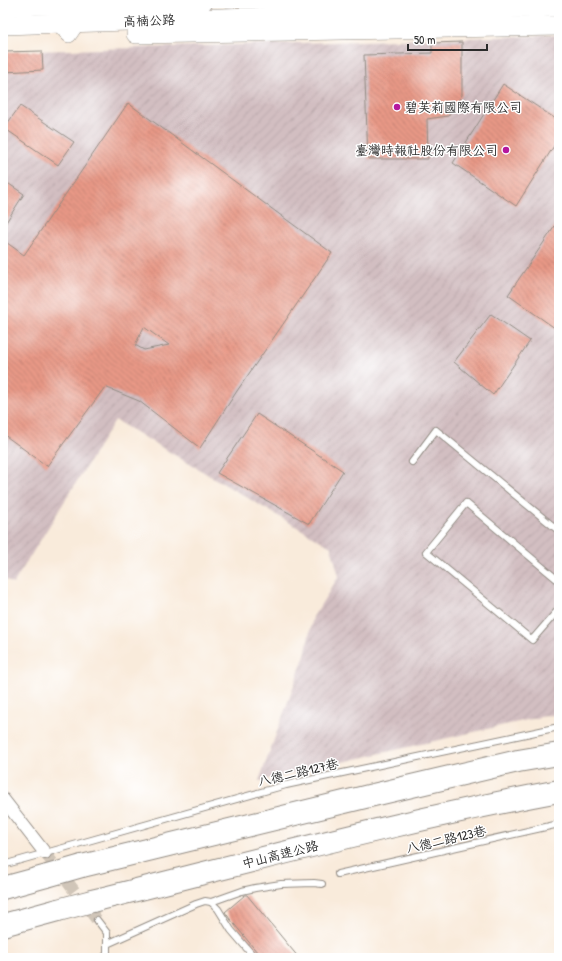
<svg xmlns="http://www.w3.org/2000/svg" width="562" height="961" font-family="'Patrick Hand','LXGW WenKai TC',sans-serif">
<style>
.industrial{fill:url(#industrial-furrows)}
.building{fill:url(#building-back-hatch);fill-rule:evenodd}
.lines{fill:none;stroke-linecap:round;stroke-linejoin:round}
.minor-tunnel{stroke:#d0c5b8;stroke-width:12;stroke-dasharray:12 6;stroke-linecap:butt}
.service-casing{stroke:#928b83;stroke-width:8}
.minor-casing{stroke:#928b83;stroke-width:14}
.tertiary-casing{stroke:#928b83;stroke-width:16}
.primary-casing{stroke:#928b83;stroke-width:20}
.motorway-casing{stroke:#928b83;stroke-width:24}
.service{stroke:#fff;stroke-width:6}
.minor{stroke:#fff;stroke-width:12}
.tertiary{stroke:#fff;stroke-width:15}
.primary{stroke:#fff;stroke-width:19}
.motorway{stroke:#fff;stroke-width:22}
.motorway-bridge-casing{stroke:#928b83;stroke-width:24;stroke-linecap:butt}
.motorway-bridge{stroke:#fff;stroke-width:22}
.poi-dot{fill:#b5179e;stroke:#fff;stroke-width:1.5}
.labels{text-anchor:middle;dominant-baseline:central;stroke-width:3;stroke-linejoin:round;paint-order:stroke}
.street-label{font-size:13px;fill:#2b2b2b;stroke:#fff}
.poi-label{font-size:13px;fill:#2b2b2b;stroke:#fff;text-anchor:start}
</style>
<defs>
<pattern id="industrial-furrows" width="10" height="10" patternUnits="userSpaceOnUse"><rect width="10" height="10" fill="#d2bec1"/><path d="M-1 1l2-2M0 10L10 0M9 11l2-2" fill="none" stroke="#b4a3a6"/></pattern>
<pattern id="building-back-hatch" width="6" height="6" patternUnits="userSpaceOnUse"><rect width="6" height="6" fill="#e89886"/><path d="M-1 5l2 2M0 0l6 6M5-1l2 2" fill="none" stroke="#bc7c6e"/></pattern>
</defs>
<rect width="100%" height="100%" fill="#fff"/>
<filter id="ink" filterUnits="userSpaceOnUse"><feTurbulence type="fractalNoise" baseFrequency=".025" numOctaves="2"/><feDisplacementMap in="SourceGraphic" scale="8" xChannelSelector="R" yChannelSelector="G"/><feConvolveMatrix kernelMatrix="1 2 1 2 8 2 1 2 1" color-interpolation-filters="sRGB"/></filter>
<filter id="wash" filterUnits="userSpaceOnUse"><feTurbulence type="fractalNoise" baseFrequency=".012" numOctaves="4" result="noise"/><feDisplacementMap in="SourceGraphic" scale="16" xChannelSelector="R" yChannelSelector="G"/><feGaussianBlur stdDeviation="0.9" result="paint"/><feColorMatrix in="noise" values="0 0 0 0 0 0 0 0 0 0 0 0 0 0 0 0 0 1.4 0 .05"/><feComposite in="paint" operator="in"/></filter>
<g filter="url(#wash)">
<rect width="100%" height="100%" fill="#f9ebdb"/>
<path class="industrial" d="M559 35V714L540 717 259 781 305 655 313 617 339 576 331 547 115 420 13 584 3 578V52Z"/>
<g id="blocks">
<g class="building">
<path d="M462 42V95L448 116 427 119 428 159H368L364 55 432 53V43Z"/>
<path d="M42 51 43 70 3 72V52Z"/>
<path d="M503 84 559 121V138L516 206 453 163Z"/>
<path d="M128 103 332 253 237 391 200 448 139 401 105 387 47 466 3 434V240L24 255ZM144 327 169 345 144 350 135 345Z"/>
<path d="M20 106 74 142 58 165 4 128Z"/>
<path d="M3 180 24 194 3 227Z"/>
<path d="M559 220V331L508 295Z"/>
<path d="M491 314 530 341 493 395 454 362Z"/>
<path d="M257 414 343 471 309 524 217 473Z"/>
<path d="M245 895H247L299 958H262L230 919 225 912Z"/>
</g>
</g>
</g>
<g filter="url(#ink)">
<use href="#blocks" fill-opacity="0" stroke="#928b83" stroke-width="1"/>
<g class="lines">
<path class="minor-tunnel" d="M45 853 97 920"/>
<defs>
<g id="service">
<path d="M412 462 436 430 559 531"/>
<path d="M559 581 466 503 426 552 532 640 559 609"/>
<path d="M3 865 286 785 559 727"/>
<path d="M338 874 559 824"/>
<path d="M211 902 242 891 255 888 281 884 314 883 322 884"/>
<path d="M97 920 107 933V954L103 958"/>
<path d="M107 944 196 904 205 901 211 902 218 909 231 930 255 958"/>
</g>
<path id="minor" d="M3 799 45 853"/>
<path id="tertiary" d="M58 16V23L69 35 78 22 77 15"/>
<g id="primary">
<path d="M3 7 40 5 121 6 202 3"/>
<path d="M3 25 559 7"/>
<path d="M136 34 559 26"/>
</g>
<g id="motorway">
<path d="M82 866 369 796 518 761 559 754"/>
<path d="M3 888 47 876"/>
<path d="M92 901C247 863 402 820 559 791"/>
<path d="M3 925 58 910"/>
</g>
</defs>
<use href="#service" class="service-casing"/>
<use href="#minor" class="minor-casing"/>
<use href="#tertiary" class="tertiary-casing"/>
<use href="#primary" class="primary-casing"/>
<use href="#motorway" class="motorway-casing"/>
<use href="#service" class="service"/>
<use href="#minor" class="minor"/>
<use href="#tertiary" class="tertiary"/>
<use href="#primary" class="primary"/>
<use href="#motorway" class="motorway"/>
<defs>
<g id="motorway-bridge">
<path d="M47 876 82 866"/>
<path d="M58 910 92 901"/>
</g>
</defs>
<use href="#motorway-bridge" class="motorway-bridge-casing"/>
<use href="#motorway-bridge" class="motorway-bridge"/>
</g>
</g>
<g class="poi-dot">
<circle cx="397" cy="107" r="4"/>
<circle cx="506" cy="150" r="4"/>
</g>
<g class="labels">
<g class="street-label">
<text transform="translate(149 20) rotate(-2)">高楠公路</text>
<text transform="translate(298 772) rotate(-13)">八德二路127巷</text>
<text transform="translate(446 839) rotate(-13)">八德二路123巷</text>
<text transform="translate(280 854) rotate(-14)">中山高速公路</text>
</g>
<g class="poi-label">
<text x="405" y="107">碧芙莉國際有限公司</text>
<text x="498" y="150" text-anchor="end">臺灣時報社股份有限公司</text>
</g>
</g>
<rect width="562" height="961" fill="none" stroke="#fff" stroke-width="16"/>
<path d="M408 44v6h79v-6" fill="none" stroke="#2b2b2b" stroke-width="2"/>
<text x="414" y="44" font-size="12" fill="#2b2b2b" stroke="#ffffff" stroke-width="3" paint-order="stroke">50 m</text>
</svg>
